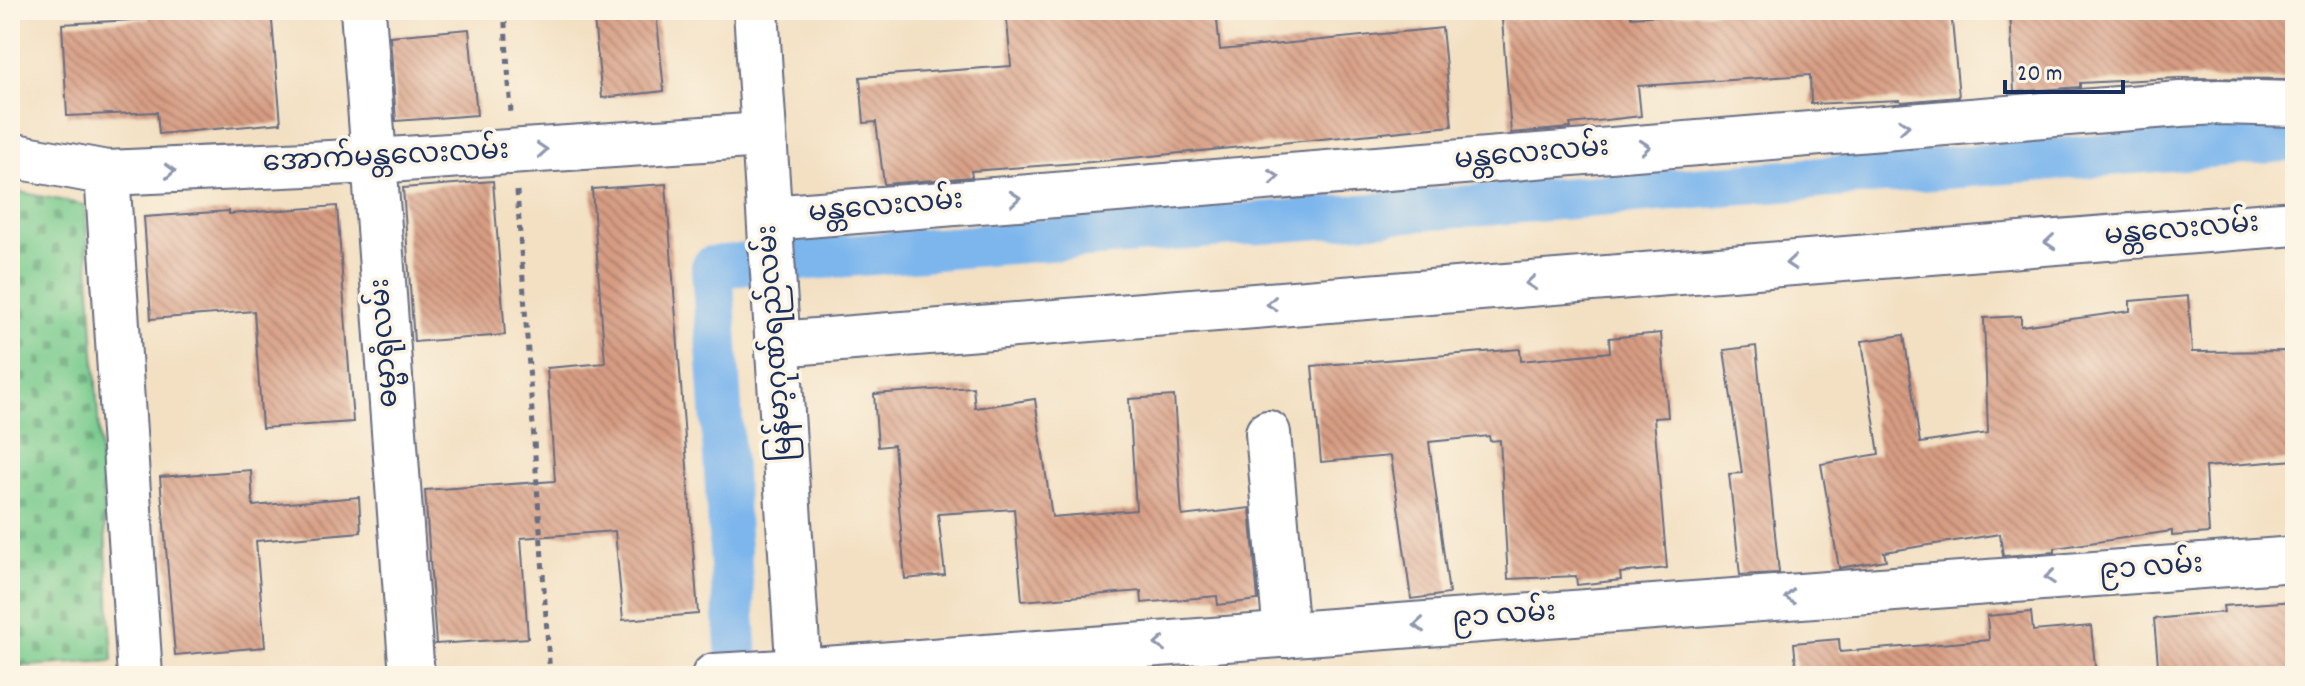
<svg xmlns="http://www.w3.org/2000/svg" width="2305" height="686" font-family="Dekko,'Noto Sans Myanmar',sans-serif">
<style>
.cemetery{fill:url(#cemetery-stones);stroke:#497c75;stroke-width:2}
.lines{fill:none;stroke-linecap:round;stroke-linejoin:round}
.canal{stroke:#7bb6ed;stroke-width:42}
.building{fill:url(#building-back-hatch)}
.minor-casing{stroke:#676d81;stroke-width:48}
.path{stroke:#676d81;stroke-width:5;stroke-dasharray:6 6;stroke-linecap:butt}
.minor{stroke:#fff;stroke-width:44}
.oneway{stroke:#8d97ae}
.labels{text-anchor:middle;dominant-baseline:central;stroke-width:7;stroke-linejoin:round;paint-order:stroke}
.street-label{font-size:28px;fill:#1b2f5e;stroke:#fcf5e5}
</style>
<defs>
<pattern id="cemetery-stones" width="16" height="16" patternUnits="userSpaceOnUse" patternTransform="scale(2)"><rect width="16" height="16" fill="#77ca8c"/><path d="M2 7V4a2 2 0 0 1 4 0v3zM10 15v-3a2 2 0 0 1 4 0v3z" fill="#61a476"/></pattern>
<pattern id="building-back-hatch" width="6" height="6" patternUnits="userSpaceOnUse" patternTransform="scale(2)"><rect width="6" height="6" fill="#d79c82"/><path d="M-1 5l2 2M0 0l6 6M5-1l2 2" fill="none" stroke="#ae806e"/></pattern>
</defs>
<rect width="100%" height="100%" fill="#fcf5e5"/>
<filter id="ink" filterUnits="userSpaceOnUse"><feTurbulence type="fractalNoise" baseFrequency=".0125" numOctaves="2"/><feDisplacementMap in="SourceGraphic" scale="16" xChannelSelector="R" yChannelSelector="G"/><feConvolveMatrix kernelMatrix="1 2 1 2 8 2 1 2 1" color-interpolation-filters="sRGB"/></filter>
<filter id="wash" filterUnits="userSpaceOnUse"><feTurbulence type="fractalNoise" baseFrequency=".006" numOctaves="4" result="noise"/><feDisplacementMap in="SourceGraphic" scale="32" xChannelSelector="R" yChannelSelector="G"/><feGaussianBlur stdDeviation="1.8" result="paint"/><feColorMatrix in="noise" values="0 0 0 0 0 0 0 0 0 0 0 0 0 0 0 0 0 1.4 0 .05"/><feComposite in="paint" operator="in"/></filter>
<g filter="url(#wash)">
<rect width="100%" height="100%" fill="#f3e0c3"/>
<path class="cemetery" d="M10 190 85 205 113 661 10 667Z"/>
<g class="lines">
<path class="canal" d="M738 676 712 267 2295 140"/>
</g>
<g id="blocks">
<g class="building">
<path d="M148 10H271L281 123 159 134 157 112 67 116 62 24 149 19Z"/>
<path d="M593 10H656L664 91 602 98Z"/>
<path d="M1006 10H1216L1220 50 1442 28 1452 126 1091 162 971 171 972 177 884 184 876 122 864 123 860 77 1011 66Z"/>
<path d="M1614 10H1630L1631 17 1745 10H1951L1959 97 1901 102 1900 100 1811 104 1810 75 1638 86 1641 116 1570 124 1571 128 1511 133 1502 20Z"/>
<path d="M2010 10H2292L2294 79 2179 78 2080 83V87L2014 92Z"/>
<path d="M469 29 477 115 396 121 390 36Z"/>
<path d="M493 181 505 335 414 342 403 188Z"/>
<path d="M666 184 698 614 623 620 615 531 521 538 528 638 436 644 425 490 555 481 547 368 605 363 592 189Z"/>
<path d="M337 206 353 422 262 428 254 311 151 319 144 217 229 211V214Z"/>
<path d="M2188 296 2192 352 2295 351V460L2205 467 2209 533 2172 536V531L2055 548V552L2003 556 2000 534 1884 552 1886 560 1839 568 1821 464 1879 454 1862 341 1904 335 1920 443 1988 433 1984 318 2021 316V326L2130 311V301Z"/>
<path d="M1661 333 1668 417 1654 418 1667 568 1620 573 1621 580 1577 585 1576 576 1508 579 1500 440 1490 441 1489 436 1429 442 1449 594 1411 599 1391 456 1321 462 1312 366 1520 349 1521 361 1610 352 1609 338Z"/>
<path d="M1756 346 1779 573 1740 575 1729 474 1742 473 1724 350Z"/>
<path d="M973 387 975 408 1035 399 1052 517 1136 510 1129 399 1174 396 1182 516 1250 508 1258 600 1218 605 1217 596 1142 603 1141 591 1022 601 1014 509 938 514 945 575 905 579 894 445 878 447 874 394Z"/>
<path d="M251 470 253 506 359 497 361 532 256 541 265 647 175 655 160 477Z"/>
<path d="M2295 601V676H2159L2154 619 2224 612 2223 606Z"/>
<path d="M2031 612 2033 631 2091 626 2096 676H1797L1794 643 1839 639 1840 652 1989 640 1987 616Z"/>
</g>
</g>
</g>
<g filter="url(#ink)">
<use href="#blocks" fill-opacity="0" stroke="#676d81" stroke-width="2"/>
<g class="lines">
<defs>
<g id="minor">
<path d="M363 10 412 676"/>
<path d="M756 10 799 676"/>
<path d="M10 155 107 173 374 161 763 135"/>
<path d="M107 173 140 676"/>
<path d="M770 218 2180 104 2219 102 2295 104"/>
<path d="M778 344 2295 223"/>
<path d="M1268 433 1286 635"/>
<path d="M714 676 799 671 2295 559"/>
</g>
</defs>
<use href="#minor" class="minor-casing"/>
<g class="path">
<path d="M504 10 511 113"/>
<path d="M517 191 550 676"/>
</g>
<use href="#minor" class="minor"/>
</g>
<defs><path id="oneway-chevron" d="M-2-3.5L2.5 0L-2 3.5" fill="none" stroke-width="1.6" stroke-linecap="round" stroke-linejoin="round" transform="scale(2)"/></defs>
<g class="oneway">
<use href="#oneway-chevron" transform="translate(1904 126) rotate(-5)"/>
<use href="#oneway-chevron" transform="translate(1645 147) rotate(-5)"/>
<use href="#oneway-chevron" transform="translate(542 150) rotate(-4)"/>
<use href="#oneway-chevron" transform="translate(170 171) rotate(-3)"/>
<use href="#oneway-chevron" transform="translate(1274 177) rotate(-5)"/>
<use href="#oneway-chevron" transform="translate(1015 198) rotate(-5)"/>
<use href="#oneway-chevron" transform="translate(2050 242) rotate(175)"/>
<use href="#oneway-chevron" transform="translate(1791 263) rotate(175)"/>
<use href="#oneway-chevron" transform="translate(1531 283) rotate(175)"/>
<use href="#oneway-chevron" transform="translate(1272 304) rotate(175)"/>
<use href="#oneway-chevron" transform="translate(2050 577) rotate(176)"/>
<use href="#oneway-chevron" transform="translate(1790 597) rotate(176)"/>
<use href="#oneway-chevron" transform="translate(1419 625) rotate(176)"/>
<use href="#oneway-chevron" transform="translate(1160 644) rotate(176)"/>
</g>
</g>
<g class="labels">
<g class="street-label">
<text transform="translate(1532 156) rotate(-5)">မန္တလေးလမ်း</text>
<text transform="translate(386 159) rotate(-3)">အောက်မန္တလေးလမ်း</text>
<text transform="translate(886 209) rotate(-5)">မန္တလေးလမ်း</text>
<text transform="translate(2182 232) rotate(-5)">မန္တလေးလမ်း</text>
<text transform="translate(387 343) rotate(-94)">ဓမ္မာရုံလမ်း</text>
<text transform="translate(778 343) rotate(-94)">မြန်မာ့ဂုဏ်ရည်လမ်း</text>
<text transform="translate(2151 570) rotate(-4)">၉၁ လမ်း</text>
<text transform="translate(1504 618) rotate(-4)">၉၁ လမ်း</text>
</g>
</g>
<rect width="2305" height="686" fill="none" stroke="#fcf5e5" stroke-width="40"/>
<path d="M2005 80v12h118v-12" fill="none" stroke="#1b2f5e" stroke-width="4"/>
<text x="2017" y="80" font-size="24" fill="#1b2f5e" stroke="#fcf5e5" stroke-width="6" paint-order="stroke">20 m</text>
</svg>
